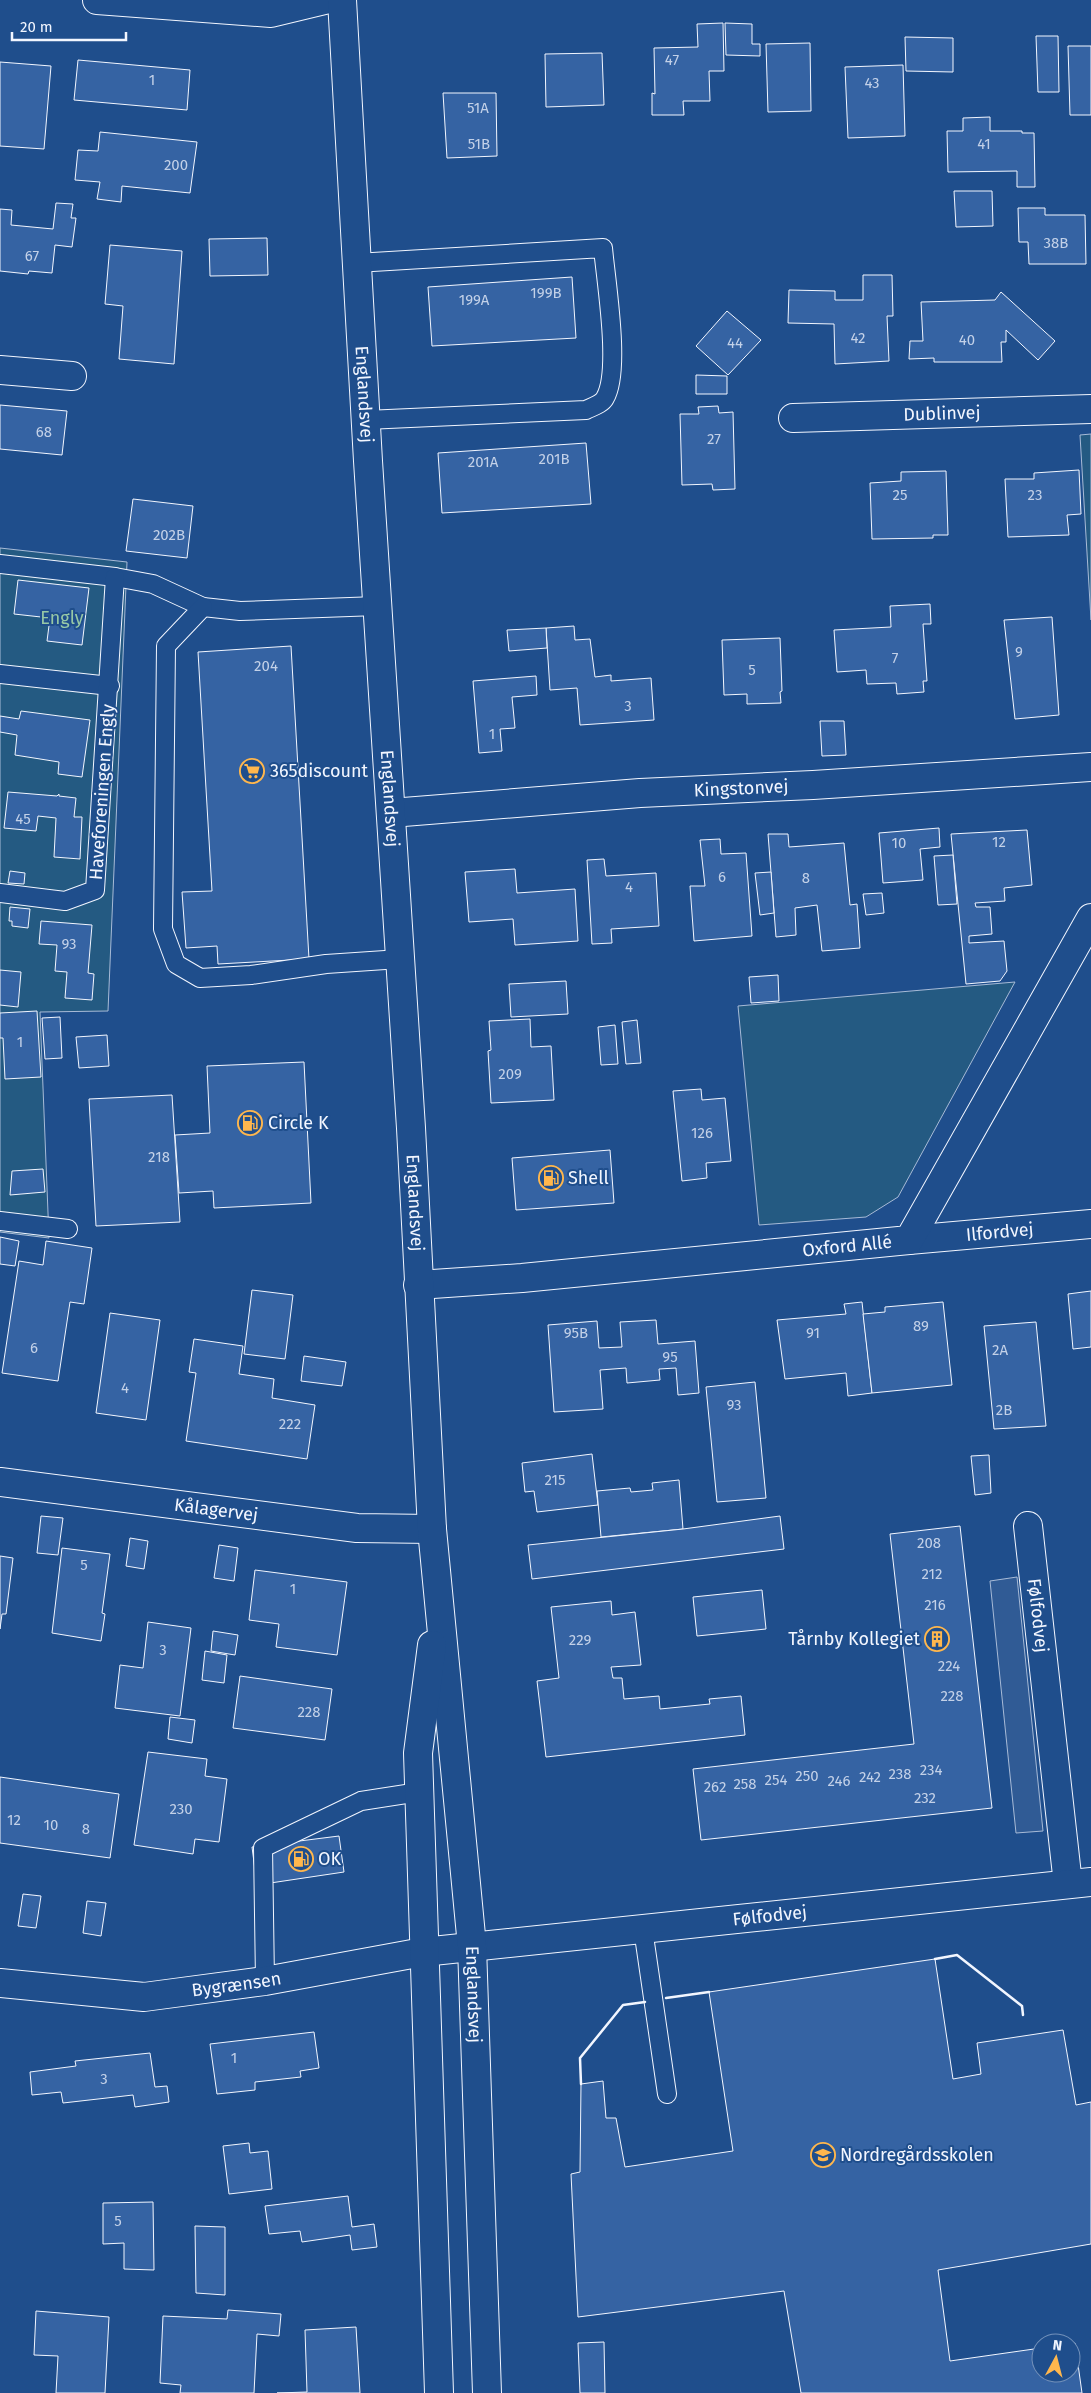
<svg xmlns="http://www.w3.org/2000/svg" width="1091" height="2393" font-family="'Fira Sans',sans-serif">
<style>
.green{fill:#245a82;stroke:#a8bbd7}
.parking{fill:#305b95;stroke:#a8bbd7}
.building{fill:#3563a3;stroke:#f2f6ff}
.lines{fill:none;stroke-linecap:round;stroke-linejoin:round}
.service-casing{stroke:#f2f6ff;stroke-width:20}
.minor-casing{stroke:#f2f6ff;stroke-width:30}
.tertiary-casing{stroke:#f2f6ff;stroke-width:30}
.service{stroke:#1f4e8c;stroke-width:18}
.minor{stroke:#1f4e8c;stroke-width:28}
.tertiary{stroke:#1f4e8c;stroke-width:28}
.wall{stroke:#f2f6ff;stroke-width:2.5}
.labels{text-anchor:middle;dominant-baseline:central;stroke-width:4;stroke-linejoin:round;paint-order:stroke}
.number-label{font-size:15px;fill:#c3d1e8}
.street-label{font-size:18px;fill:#f2f6ff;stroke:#1f4e8c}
.park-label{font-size:18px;fill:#97c8a6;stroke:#1f4e8c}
.poi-label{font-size:18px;fill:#f2f6ff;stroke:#1f4e8c;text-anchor:start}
</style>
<rect width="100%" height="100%" fill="#1f4e8c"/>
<g class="green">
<path d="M1091 434V620L1080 435Z"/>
<path d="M0 548 127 562 108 1011 40 1012 49 1238 0 1232Z"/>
<path d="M1015 982 898 1197 866 1217 759 1225 738 1006Z"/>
</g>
<path class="parking" d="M1017 1577 1043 1831 1016 1833 990 1581Z"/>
<g class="building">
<path d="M723 23 724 71H709L710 101H683L684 115H652V93L655 94 654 48 698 47 697 24Z"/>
<path d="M725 23 752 24V44H760V56L726 55Z"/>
<path d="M1036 36H1058L1059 92H1038Z"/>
<path d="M905 37 953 38V72L906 71Z"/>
<path d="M810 43 811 111 768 112 766 44Z"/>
<path d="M1068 46H1091V115H1070Z"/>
<path d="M602 53 604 105 546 107 545 54Z"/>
<path d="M78 60 190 70 187 110 74 100Z"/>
<path d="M0 62 51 66 44 149 0 146Z"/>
<path d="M903 65 905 136 848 138 845 67Z"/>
<path d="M443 93H496L497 156 447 158Z"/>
<path d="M990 117V131H1022V133H1034L1035 187H1017V171L948 172 947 131H963V118Z"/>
<path d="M100 132 197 142 190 193 122 186 121 202 97 199 100 182 75 180 78 150 98 151Z"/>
<path d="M954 191H992L993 226 956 227Z"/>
<path d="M56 203 73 204 71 218H76L72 247 55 245 52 273 29 271 28 274 0 271V209L12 210 11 225 53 229Z"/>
<path d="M1018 208H1045V215H1085L1086 264H1029L1028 242H1019Z"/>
<path d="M267 238 268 275 210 276 209 239Z"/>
<path d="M110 245 182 251 174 364 119 359 123 306 105 304Z"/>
<path d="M863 275H892L893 316H887L889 361 835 364 834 324 788 323 789 290 835 291V300H863Z"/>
<path d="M572 277 576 338 432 346 428 287Z"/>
<path d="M1001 292 1055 341 1038 360 1006 330V342H1001L1002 362H934V358L909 359 910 341H923L921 302 995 300Z"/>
<path d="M727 311 761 340 728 375 696 346Z"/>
<path d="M696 375 727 376V394H696Z"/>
<path d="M0 405 67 411 62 455 0 449Z"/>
<path d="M718 406 719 413 733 412 735 489 713 490 712 484 682 485 680 414H699L698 407Z"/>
<path d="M586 443 591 504 442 513 438 453Z"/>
<path d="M1079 470 1081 514 1067 515 1069 535 1008 537 1005 479H1034V473Z"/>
<path d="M946 471 948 535H933V538L872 539 870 483 901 481V472Z"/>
<path d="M133 499 193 506 187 558 126 551Z"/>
<path d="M18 580 89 588 82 645 47 641 50 618 14 614Z"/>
<path d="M930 604 931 624H923L927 681H923L924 692 897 694 896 683 867 684 866 670 837 672 834 630 891 627 890 606Z"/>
<path d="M1052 617 1059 715 1015 719 1004 620Z"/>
<path d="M574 626 575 640 590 639 595 677 611 675V681L651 678 654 720 580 725 577 688 550 690 546 628Z"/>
<path d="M546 628 547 648 509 651 507 630Z"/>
<path d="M780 638 782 691 780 692 781 703 747 704V694L724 695 722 640Z"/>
<path d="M291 646 309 959 218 964 217 946 186 948 182 892 212 891 198 652Z"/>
<path d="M536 676 537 695 512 697 515 728 500 729 502 751 479 753 473 681Z"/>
<path d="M21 711 90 720 82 777 58 774 59 762 15 755 17 735 0 732V716L19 719Z"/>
<path d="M820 721H844L846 755 822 756Z"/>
<path d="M8 792 57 796 59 794V796L76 798 74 817H82L80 859 54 857 56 818 38 816 36 831 4 828Z"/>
<path d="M939 828 940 847 920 849 923 880 883 883 879 833Z"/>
<path d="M1027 830 1032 885 1004 888 1005 901 975 903 976 907H990L992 934 969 936V943L1004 941 1007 971 1000 981 966 984 951 834Z"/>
<path d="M768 834H788L789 847 844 843 850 905 857 904 860 948 822 951 817 905 795 908 796 935 776 937Z"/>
<path d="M720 839 721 854 746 853 752 936 694 941 690 886H705L700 840Z"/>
<path d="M953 855 957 904 938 905 934 856Z"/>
<path d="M604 859 606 876 656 873 659 926 611 929 612 943 592 944 587 860Z"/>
<path d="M515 869 517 893 575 889 578 941 515 945 513 919 469 922 465 872Z"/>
<path d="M10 871 25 873 24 884 8 883Z"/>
<path d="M771 872 774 913 760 915 755 873Z"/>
<path d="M882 893 884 913 866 915 863 894Z"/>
<path d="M10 907 30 909 28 928 12 926V921H9Z"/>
<path d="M41 921 92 925 88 973 94 974 92 1000 65 998 67 972 55 971 57 945 39 944Z"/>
<path d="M0 970 21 972 18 1007 0 1005Z"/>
<path d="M778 975 779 1001 751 1003 749 977Z"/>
<path d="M566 981 568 1014 511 1017 509 984Z"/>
<path d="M37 1011 41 1077 5 1079 3 1038H0V1013Z"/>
<path d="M60 1017 62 1058 45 1059 42 1018Z"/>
<path d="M530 1019 531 1047 551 1046 554 1100 491 1103 488 1051 491 1050 489 1021Z"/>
<path d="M637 1020 641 1063 626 1064 622 1022Z"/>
<path d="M615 1025 618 1064 601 1065 598 1027Z"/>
<path d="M107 1035 109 1066 79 1068 76 1037Z"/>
<path d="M304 1062 311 1203 214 1208 213 1191 179 1193 175 1135 210 1133 207 1066Z"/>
<path d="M701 1089 702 1100 725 1098 731 1161 706 1163 707 1178 682 1181 673 1091Z"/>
<path d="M172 1095 180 1222 96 1226 89 1099Z"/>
<path d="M610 1150 614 1203 516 1210 512 1158Z"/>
<path d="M43 1169 45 1192 10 1195 12 1171Z"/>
<path d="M0 1237 19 1241 15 1266 0 1264Z"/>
<path d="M46 1241 92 1248 84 1304 70 1302 58 1381 2 1373 19 1261 43 1265Z"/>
<path d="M252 1290 293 1295 285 1359 244 1354Z"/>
<path d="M1091 1291V1347L1073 1349 1068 1294Z"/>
<path d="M862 1302 872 1393 848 1396 846 1373 785 1379 777 1320 846 1314 844 1304Z"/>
<path d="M943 1302 952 1385 872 1393 863 1314 885 1312V1307Z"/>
<path d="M110 1313 160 1320 146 1420 96 1413Z"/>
<path d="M656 1320 658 1344 695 1341 699 1393 678 1395 676 1368 659 1369 660 1380 627 1383 626 1368 600 1370 603 1409 554 1412 548 1325 597 1321 599 1348 622 1347 620 1322Z"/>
<path d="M1036 1322 1046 1426 994 1429 984 1326Z"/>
<path d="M194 1339 243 1346 239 1374 274 1379 272 1398 315 1405 307 1459 186 1441 196 1373 189 1372Z"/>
<path d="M304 1356 346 1362 342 1386 301 1381Z"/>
<path d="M755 1382 766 1498 717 1502 706 1387Z"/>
<path d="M592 1454 598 1505 537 1512 534 1491 525 1492 522 1463Z"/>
<path d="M989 1455 991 1493 975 1495 971 1456Z"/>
<path d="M679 1480 683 1529 601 1537 597 1491 630 1488 631 1492 653 1490 652 1483Z"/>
<path d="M41 1516 63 1518 58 1555 37 1553Z"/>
<path d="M780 1516 784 1549 532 1579 528 1545 683 1529Z"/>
<path d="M960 1526 992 1808 701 1840 693 1769 914 1744 890 1534Z"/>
<path d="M130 1538 148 1541 144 1569 126 1566Z"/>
<path d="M219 1545 238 1548 234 1581 214 1578Z"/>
<path d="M62 1548 110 1554 102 1613 105 1614 101 1641 52 1633Z"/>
<path d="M0 1556 13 1558 6 1614H2L0 1629Z"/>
<path d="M255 1570 347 1582 337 1655 276 1647 279 1624 249 1620Z"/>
<path d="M762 1590 766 1629 697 1636 693 1597Z"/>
<path d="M611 1601 612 1615 635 1612 641 1665 611 1667 613 1678H622L624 1699 659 1696 660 1709 710 1704 709 1699 741 1696 745 1735 546 1757 537 1681 559 1678 551 1607Z"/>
<path d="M148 1622 191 1628 180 1716 115 1708 120 1665 143 1668Z"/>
<path d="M213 1631 238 1635 235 1655 211 1651Z"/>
<path d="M205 1651 227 1655 224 1683 202 1680Z"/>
<path d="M240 1676 332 1689 325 1740 233 1728Z"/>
<path d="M170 1717 195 1720 192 1743 168 1739Z"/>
<path d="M148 1752 207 1759 205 1776 227 1779 219 1842 195 1839 193 1854 134 1845Z"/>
<path d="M0 1777 119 1794 110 1858 0 1843Z"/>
<path d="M339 1836 344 1872 257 1885 252 1847Z"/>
<path d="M23 1894 41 1896 36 1928 18 1926Z"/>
<path d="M87 1901 106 1903 101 1936 83 1933Z"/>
<path d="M935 1959 953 2079 981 2074 977 2043 1063 2030 1076 2105 1091 2102V2244L938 2270 950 2361 1041 2348V2373H1071V2344L1075 2343 1082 2393H801L784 2291 578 2317 571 2174 580 2172 581 2084 603 2081 606 2118H616L625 2167 733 2151 709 1992Z"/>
<path d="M314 2032 319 2068 300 2071 301 2077 255 2082V2090L217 2094 210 2044Z"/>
<path d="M150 2053 155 2087 167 2086 169 2102 135 2107 133 2095 63 2103 61 2092 32 2095 30 2072 76 2066 75 2061Z"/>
<path d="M249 2143 250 2153 268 2151 272 2189 229 2194 223 2146Z"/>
<path d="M348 2196 352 2227 374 2224 377 2247 352 2250 350 2235 302 2242 300 2231 269 2234 265 2206Z"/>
<path d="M153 2202 154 2270 124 2269V2243L103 2244V2203Z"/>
<path d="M195 2226 225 2227V2295L196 2293Z"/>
<path d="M228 2310 281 2314 279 2336 257 2334 254 2393H180L181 2385 160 2383 163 2316 227 2319Z"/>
<path d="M36 2311 109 2317 105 2393H56L58 2356 34 2355Z"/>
<path d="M356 2327 360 2393H277L307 2392 305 2330Z"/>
<path d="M604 2342 605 2393H580L578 2343Z"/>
</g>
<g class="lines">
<defs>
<g id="service">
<path d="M356 263 603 248C606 282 621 371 605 398 602 404 592 407 586 410L366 420"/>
<path d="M0 564 115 577 153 584 203 607 240 611 377 606"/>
<path d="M203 607 166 646 163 929 176 964 200 978 251 975 326 964 400 959"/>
<path d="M0 674 110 686"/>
<path d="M0 893 65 901 95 890 115 577"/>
<path d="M0 1221 68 1229"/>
<path d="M643 1929 667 2094"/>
<path d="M265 1981 263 1848 361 1801 419 1792"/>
</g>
<g id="minor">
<path d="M97 0 271 13 325 0"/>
<path d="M0 370 72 376"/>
<path id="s1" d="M793 418 1091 409"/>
<path id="s2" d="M391 813 640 793 813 785 1091 767"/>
<path id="s3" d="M909 1240 1091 1224"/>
<path id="s4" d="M418 1285 522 1278 909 1240 1091 918"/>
<path id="s5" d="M0 1482 357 1528 432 1529"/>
<path id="s6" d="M1028 1526 1068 1884"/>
<path id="s7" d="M0 1983 144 1997 265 1981 423 1952 1091 1882"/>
</g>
<g id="tertiary">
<path id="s8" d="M342 0 368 461 411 1128 432 1529 472 1946 487 2393"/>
<path d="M432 1645 418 1753 439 2393"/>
</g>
</defs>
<use href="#service" class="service-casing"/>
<use href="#minor" class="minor-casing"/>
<use href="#tertiary" class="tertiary-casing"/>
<use href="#service" class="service"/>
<use href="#minor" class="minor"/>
<use href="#tertiary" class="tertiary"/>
<g class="wall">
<path d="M935 1959 957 1955 1022 2006 1023 2015"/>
<path d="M666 1998 709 1992"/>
<path d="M581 2084 580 2058 623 2005 645 2002"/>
</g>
</g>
<defs>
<symbol id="supermarket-ring" viewBox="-11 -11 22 22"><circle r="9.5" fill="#1f4e8c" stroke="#ffb74d" stroke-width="1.5"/><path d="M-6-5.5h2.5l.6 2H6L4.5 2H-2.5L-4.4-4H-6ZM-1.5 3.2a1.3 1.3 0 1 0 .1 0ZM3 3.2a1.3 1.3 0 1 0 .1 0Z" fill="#ffb74d"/></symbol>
<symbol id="fuel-ring" viewBox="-11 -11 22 22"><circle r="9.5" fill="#1f4e8c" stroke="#ffb74d" stroke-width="1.5"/><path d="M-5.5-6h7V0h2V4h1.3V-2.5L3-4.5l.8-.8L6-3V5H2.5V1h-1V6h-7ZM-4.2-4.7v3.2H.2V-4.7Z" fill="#ffb74d"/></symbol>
<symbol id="building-ring" viewBox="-11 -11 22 22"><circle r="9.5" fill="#1f4e8c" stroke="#ffb74d" stroke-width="1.5"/><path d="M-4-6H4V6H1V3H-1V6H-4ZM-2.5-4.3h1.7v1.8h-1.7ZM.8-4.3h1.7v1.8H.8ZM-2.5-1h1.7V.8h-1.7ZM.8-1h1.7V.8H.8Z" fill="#ffb74d"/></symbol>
<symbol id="school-ring" viewBox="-11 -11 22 22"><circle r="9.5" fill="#1f4e8c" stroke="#ffb74d" stroke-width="1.5"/><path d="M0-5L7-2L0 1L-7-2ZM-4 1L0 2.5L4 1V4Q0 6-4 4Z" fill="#ffb74d"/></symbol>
</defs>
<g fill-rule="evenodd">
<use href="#supermarket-ring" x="238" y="757" width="28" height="28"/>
<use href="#fuel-ring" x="236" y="1109" width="28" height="28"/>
<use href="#fuel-ring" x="537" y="1164" width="28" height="28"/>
<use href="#building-ring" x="923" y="1625" width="28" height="28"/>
<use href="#fuel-ring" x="287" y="1845" width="28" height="28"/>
<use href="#school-ring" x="809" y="2141" width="28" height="28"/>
</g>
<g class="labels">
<g class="number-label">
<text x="672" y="60">47</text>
<text x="152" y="80">1</text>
<text x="872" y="83">43</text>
<text x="478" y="108">51A</text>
<text x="479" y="144">51B</text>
<text x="984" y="144">41</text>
<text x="176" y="165">200</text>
<text x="1056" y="243">38B</text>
<text x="32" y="256">67</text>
<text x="546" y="293">199B</text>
<text x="474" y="300">199A</text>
<text x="858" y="338">42</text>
<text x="967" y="340">40</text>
<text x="735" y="343">44</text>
<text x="44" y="432">68</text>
<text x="714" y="439">27</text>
<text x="554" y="459">201B</text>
<text x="483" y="462">201A</text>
<text x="900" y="495">25</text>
<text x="1035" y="495">23</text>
<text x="169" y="535">202B</text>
<text x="1019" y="652">9</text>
<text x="895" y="658">7</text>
<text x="266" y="666">204</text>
<text x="752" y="670">5</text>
<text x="628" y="706">3</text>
<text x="492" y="734">1</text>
<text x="23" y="819">45</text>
<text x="999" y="842">12</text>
<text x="899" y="843">10</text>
<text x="722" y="877">6</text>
<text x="806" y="878">8</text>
<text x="629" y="887">4</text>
<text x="69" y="944">93</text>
<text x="20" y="1042">1</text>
<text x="510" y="1074">209</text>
<text x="702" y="1133">126</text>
<text x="159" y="1157">218</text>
<text x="921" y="1326">89</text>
<text x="576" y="1333">95B</text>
<text x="813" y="1333">91</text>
<text x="34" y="1348">6</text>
<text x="1000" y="1350">2A</text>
<text x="670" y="1357">95</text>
<text x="125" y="1388">4</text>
<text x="734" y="1405">93</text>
<text x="1004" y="1410">2B</text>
<text x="290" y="1424">222</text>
<text x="555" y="1480">215</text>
<text x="929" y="1543">208</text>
<text x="84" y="1565">5</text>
<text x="932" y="1574">212</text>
<text x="293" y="1589">1</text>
<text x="935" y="1605">216</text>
<text x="580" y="1640">229</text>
<text x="163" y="1650">3</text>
<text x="949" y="1666">224</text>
<text x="952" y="1696">228</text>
<text x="309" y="1712">228</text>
<text x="931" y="1770">234</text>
<text x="900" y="1774">238</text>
<text x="807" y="1776">250</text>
<text x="870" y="1777">242</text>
<text x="776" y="1780">254</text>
<text x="839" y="1781">246</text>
<text x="745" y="1784">258</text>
<text x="715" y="1787">262</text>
<text x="925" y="1798">232</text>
<text x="181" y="1809">230</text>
<text x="14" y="1820">12</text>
<text x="51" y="1825">10</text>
<text x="86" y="1829">8</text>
<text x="234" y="2058">1</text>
<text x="104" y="2079">3</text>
<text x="118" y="2221">5</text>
</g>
<g class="street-label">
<text stroke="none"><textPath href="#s8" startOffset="395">Englandsvej</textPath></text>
<text stroke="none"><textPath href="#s1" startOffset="149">Dublinvej</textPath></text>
<text stroke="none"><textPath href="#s2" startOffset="351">Kingstonvej</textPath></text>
<text transform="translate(102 792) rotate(-86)">Haveforeningen Engly</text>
<text stroke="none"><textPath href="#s8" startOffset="800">Englandsvej</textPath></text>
<text stroke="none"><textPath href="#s8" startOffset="1205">Englandsvej</textPath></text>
<text stroke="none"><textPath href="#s3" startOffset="91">Ilfordvej</textPath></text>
<text stroke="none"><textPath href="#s4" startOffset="431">Oxford Allé</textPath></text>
<text stroke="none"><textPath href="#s5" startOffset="218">Kålagervej</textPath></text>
<text stroke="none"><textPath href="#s6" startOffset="90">Følfodvej</textPath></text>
<text stroke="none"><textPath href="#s7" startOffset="776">Følfodvej</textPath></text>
<text stroke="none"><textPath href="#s7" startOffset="238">Bygrænsen</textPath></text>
<text stroke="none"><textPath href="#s8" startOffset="1999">Englandsvej</textPath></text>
</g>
<g class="park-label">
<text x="62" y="618">Engly</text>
</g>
<g class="poi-label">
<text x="270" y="771">365discount</text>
<text x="268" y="1123">Circle K</text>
<text x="568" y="1178">Shell</text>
<text x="920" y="1639" text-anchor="end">Tårnby Kollegiet</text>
<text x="318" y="1859">OK</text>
<text x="840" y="2155">Nordregårdsskolen</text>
</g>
</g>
<g transform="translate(1056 2358) rotate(7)"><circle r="24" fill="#1f4e8c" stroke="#7391ba"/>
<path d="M0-4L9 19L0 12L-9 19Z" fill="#ffb74d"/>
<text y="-8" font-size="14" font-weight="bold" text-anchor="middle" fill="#f2f6ff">N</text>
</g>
<path d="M12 32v8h114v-8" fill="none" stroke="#f2f6ff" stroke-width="2.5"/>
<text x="20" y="32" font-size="15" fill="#f2f6ff" stroke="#1f4e8c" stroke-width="4" paint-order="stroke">20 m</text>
</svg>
